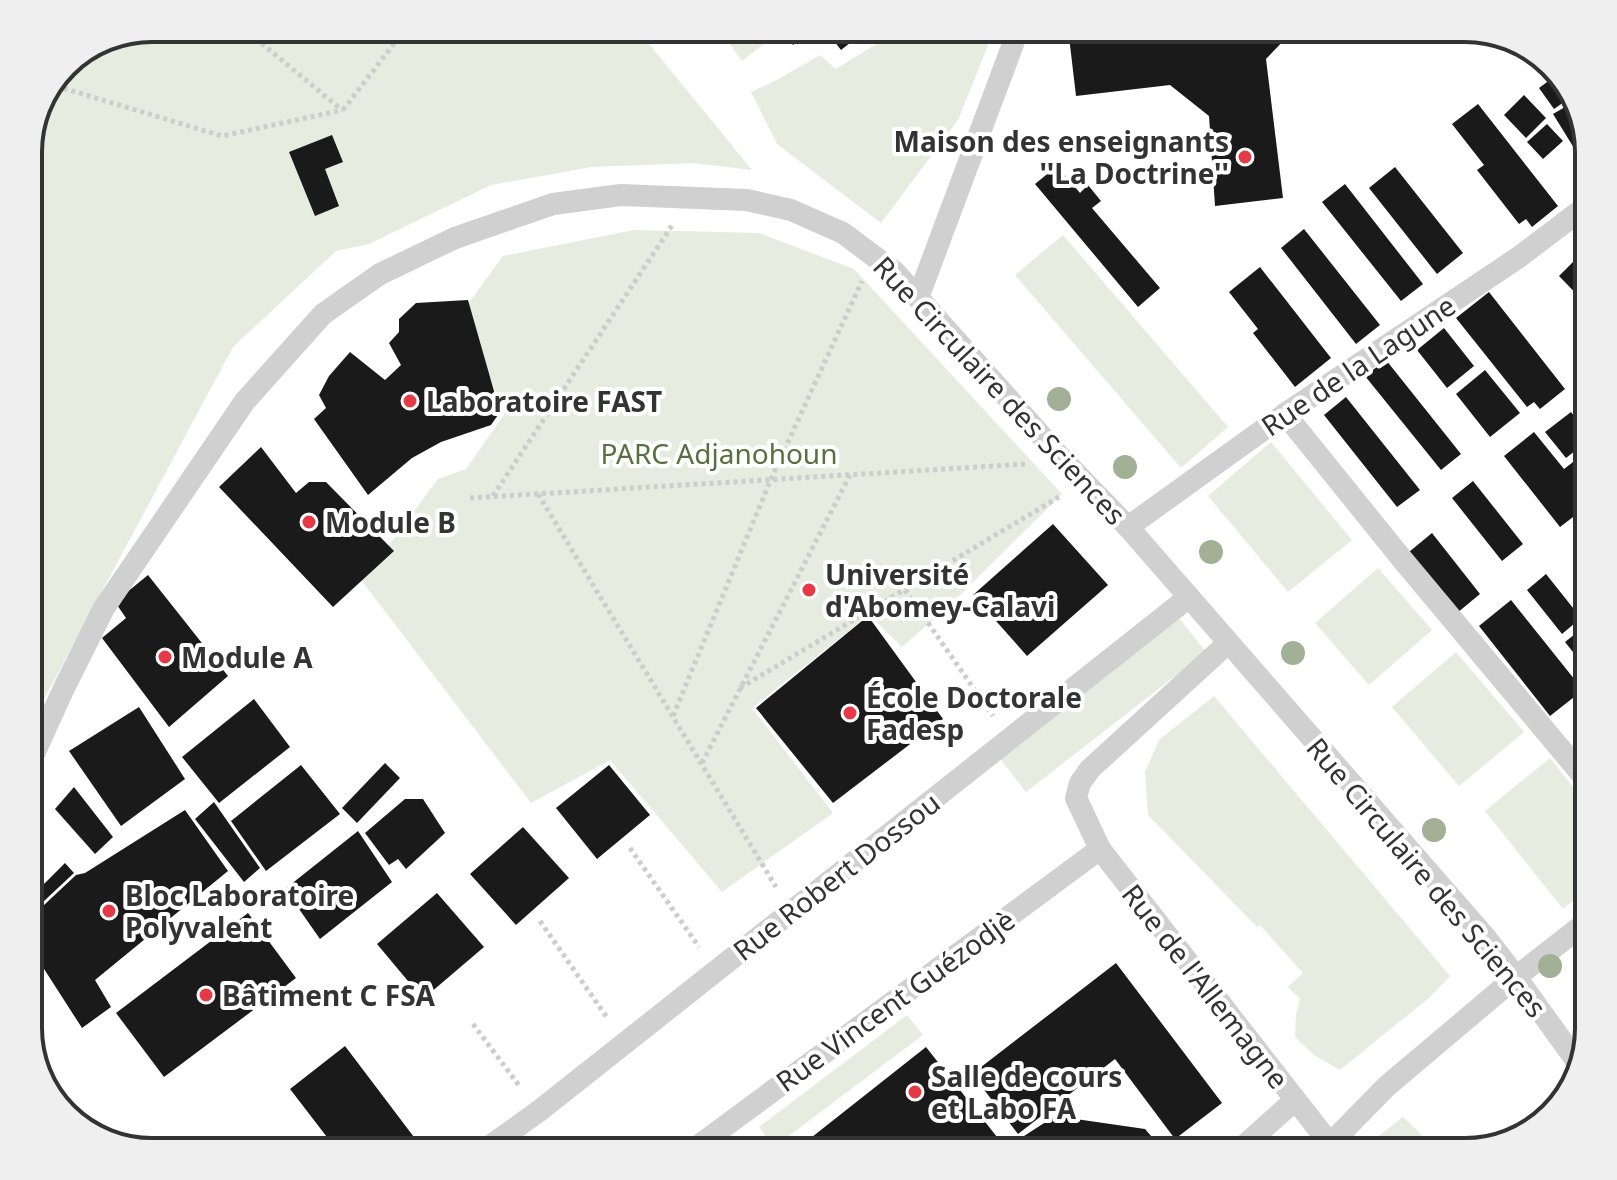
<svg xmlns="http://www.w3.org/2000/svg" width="1617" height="1180" font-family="'Noto Sans',sans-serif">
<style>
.green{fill:#e6ecdf}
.building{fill:#1a1a1a}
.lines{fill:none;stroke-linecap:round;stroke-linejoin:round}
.path{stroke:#cdcdcd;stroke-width:5;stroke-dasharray:4 4;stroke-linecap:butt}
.service{stroke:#d0d0d0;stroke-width:22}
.tree{fill:#a2b095}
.poi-dot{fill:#e63946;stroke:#fff;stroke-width:3}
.labels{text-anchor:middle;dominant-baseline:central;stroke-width:8;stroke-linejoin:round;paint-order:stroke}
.poi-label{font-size:28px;font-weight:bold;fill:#333;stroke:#fff;text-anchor:start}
.street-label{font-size:28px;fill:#333;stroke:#fff}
.park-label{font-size:28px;fill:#56703f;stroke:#fff}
.rim{fill:none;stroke:#333;stroke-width:4}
</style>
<rect width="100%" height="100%" fill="#fff"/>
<g class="green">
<path d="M152 28H636L752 170 694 163 592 167 491 185 369 244 336 251 233 347 28 729V143L70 59Z"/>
<path d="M749 28H780L781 31 742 61 729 43Z"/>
<path d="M902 28H995L958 120 881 223 777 144 751 92 775 81 820 55 836 69Z"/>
<path d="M634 230 759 233 854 269 1062 494 953 602 902 647 869 615 752 708 833 813 722 892 610 760 531 803 362 581 438 479 466 469 504 415 489 374 460 315 503 256Z"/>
<path d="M1063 235 1228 427 1181 468 1015 275Z"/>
<path d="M1271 442 1352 540 1288 592 1208 496Z"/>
<path d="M1378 568 1432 630 1369 685 1315 623Z"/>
<path d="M1179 618 1206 652 1026 792 999 757Z"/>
<path d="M1456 652 1524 732 1459 786 1392 707Z"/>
<path d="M1214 696 1450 976 1430 997 1340 1070 1314 1055 1295 1037 1296 1015 1300 999 1288 987 1303 973 1260 925 1257 927 1148 815 1145 772 1159 740Z"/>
<path d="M1550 758 1589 807V888L1563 909 1485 811Z"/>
<path d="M907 1015 923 1035 774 1147 759 1127Z"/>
<path d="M1403 1117 1426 1139 1422 1144 1420 1142 1408 1152H1358Z"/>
</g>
<g class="building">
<path d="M780 28H814L793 45Z"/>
<path d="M824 28H869L841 50Z"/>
<path d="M1068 28H1279L1288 36 1266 59 1283 198 1215 206 1209 116 1170 85 1076 96Z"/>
<path d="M1558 74 1574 95 1554 109 1539 88Z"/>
<path d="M1524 95 1546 118 1526 138 1504 115Z"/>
<path d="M1577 100 1586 140 1574 148 1553 114Z"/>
<path d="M1478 104 1558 206 1532 227 1526 219 1519 224 1477 170 1484 165 1452 124Z"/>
<path d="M1547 124 1563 141 1543 159 1527 142Z"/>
<path d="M332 135 343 162 325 169 339 206 315 216 289 152Z"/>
<path d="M1057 166 1080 193 1088 185 1101 201 1092 208 1160 288 1138 307 1035 184Z"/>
<path d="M1395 167 1463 253 1437 274 1369 188Z"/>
<path d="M1345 184 1423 284 1401 301 1322 202Z"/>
<path d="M1304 229 1380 325 1356 344 1281 248Z"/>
<path d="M1585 250 1589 254V307L1559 276Z"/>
<path d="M1260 267 1331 358 1295 387 1253 333 1258 329 1229 292Z"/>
<path d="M1489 292 1565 389 1540 409 1534 402 1527 407 1456 318Z"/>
<path d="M468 300 500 412 491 425 441 442 412 458 368 495 314 419 326 408 319 395 329 376 350 352 385 380 401 365 389 343 399 332V319L416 303Z"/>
<path d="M1444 328 1474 366 1447 388 1417 350Z"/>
<path d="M1386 360 1461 454 1441 470 1365 376Z"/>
<path d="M1485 370 1520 413 1490 437 1456 394Z"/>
<path d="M1346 397 1420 490 1397 507 1324 415Z"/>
<path d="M1571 412 1589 434V440L1566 458 1545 432Z"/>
<path d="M1534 432 1564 469 1586 452 1589 455V530L1577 514 1560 527 1504 456Z"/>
<path d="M261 447 296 493 309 482H326L394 551 333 607 219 487Z"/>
<path d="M1473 481 1523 544 1502 561 1452 498Z"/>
<path d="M1053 524 1108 585 1027 656 973 595Z"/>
<path d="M1432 533 1480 594 1457 613 1409 552Z"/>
<path d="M1589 545V573L1575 556Z"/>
<path d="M1546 574 1581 618 1562 634 1527 590Z"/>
<path d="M148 575 228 676 169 727 102 638 126 618 115 602Z"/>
<path d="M1511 600 1583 690 1550 716 1479 626Z"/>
<path d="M868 616 943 719 833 803 756 708Z"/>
<path d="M1589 623V672L1565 642Z"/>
<path d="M254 699 290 747 219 803 182 757Z"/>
<path d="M139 707 185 779 121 826 69 751Z"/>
<path d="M1589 740V779L1570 755Z"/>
<path d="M385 763 400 778 357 823 342 808Z"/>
<path d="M301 765 340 814 266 871 231 821Z"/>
<path d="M609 765 650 815 597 859 556 808Z"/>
<path d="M74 787 113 837 95 854 55 809Z"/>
<path d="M405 799H423L445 833 406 869 398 859 389 865 365 833Z"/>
<path d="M214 802 260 868 244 882 195 819Z"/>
<path d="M185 810 228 871 95 980 111 1007 82 1028 28 944V920L76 875 85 873Z"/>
<path d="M523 827 569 878 516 925 470 874Z"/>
<path d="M358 831 392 882 320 939 285 889Z"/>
<path d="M65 863 74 873 28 916V900Z"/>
<path d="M437 893 484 947 423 999 377 944Z"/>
<path d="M248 913 296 978 164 1077 116 1013Z"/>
<path d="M1116 963 1222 1103 1175 1139 1115 1059 1018 1134 972 1074Z"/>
<path d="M345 1046 423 1149 419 1152H315L330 1141 290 1089Z"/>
<path d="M926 1047 997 1137 979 1152H793Z"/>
<path d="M1055 1116 1145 1129 1164 1151 1036 1152 1024 1136Z"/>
</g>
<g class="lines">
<g class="path">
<path d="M243 28 342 110"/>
<path d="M56 86 222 136 343 110"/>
<path d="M343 110 406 28"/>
<path d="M538 494 776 887"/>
<path d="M493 496 673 224"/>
<path d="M470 498 1027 464"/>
<path d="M905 590 993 716"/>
<path d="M740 688 1059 497"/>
<path d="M673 716 771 479 862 281"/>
<path d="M702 763 850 475"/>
<path d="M630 848 699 947"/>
<path d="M540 921 608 1019"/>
<path d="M473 1024 521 1088"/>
</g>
<g class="service">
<path d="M918 298 1019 28"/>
<path d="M1285 414 1402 559 1589 783"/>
<path d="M1128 527 1285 414 1519 257 1589 204"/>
<path d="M1228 643 1090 769 1080 783 1076 798 1100 849 1330 1144"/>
<path d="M28 767 64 688 104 608 245 401 323 314 380 274 455 238 553 204 621 195 747 200 791 210 843 233 895 272 1064 461 1128 527 1486 938 1516 977 1578 1063"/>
<path d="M482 1152 539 1111 1189 597"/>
<path d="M690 1152 1100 849"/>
<path d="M1237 1152 1294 1101"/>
<path d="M1325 1152 1330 1144 1387 1086 1516 977 1589 920"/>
</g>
</g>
<g class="tree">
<circle cx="1059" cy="399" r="12"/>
<circle cx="1125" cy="467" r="12"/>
<circle cx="1211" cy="552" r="12"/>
<circle cx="1293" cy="653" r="12"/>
<circle cx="1434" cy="830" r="12"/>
<circle cx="1550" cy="966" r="12"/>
</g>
<g class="poi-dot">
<circle cx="1245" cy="157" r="8"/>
<circle cx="410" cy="401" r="8"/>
<circle cx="309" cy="522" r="8"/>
<circle cx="809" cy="590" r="8"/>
<circle cx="165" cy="657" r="8"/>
<circle cx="850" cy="713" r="8"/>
<circle cx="109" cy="911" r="8"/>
<circle cx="206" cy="995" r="8"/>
<circle cx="915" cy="1092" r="8"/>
</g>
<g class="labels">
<g class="poi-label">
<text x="1229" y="141" text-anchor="end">Maison des enseignants<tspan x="1229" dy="32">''La Doctrine''</tspan></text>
<text x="426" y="401">Laboratoire FAST</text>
<text x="325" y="522">Module B</text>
<text x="825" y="574">Université<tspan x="825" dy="32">d'Abomey-Calavi</tspan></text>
<text x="181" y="657">Module A</text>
<text x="866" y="697">École Doctorale<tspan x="866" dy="32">Fadesp</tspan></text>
<text x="125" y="895">Bloc Laboratoire<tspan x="125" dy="32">Polyvalent</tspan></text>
<text x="222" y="995">Bâtiment C FSA</text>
<text x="931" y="1076">Salle de cours<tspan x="931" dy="32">et Labo FA</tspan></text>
</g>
<g class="street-label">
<text transform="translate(1358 365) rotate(-34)">Rue de la Lagune</text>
<text transform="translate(1000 390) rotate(47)">Rue Circulaire des Sciences</text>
<text transform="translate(836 876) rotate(-38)">Rue Robert Dossou</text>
<text transform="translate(1427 877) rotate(50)">Rue Circulaire des Sciences</text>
<text transform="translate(1206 986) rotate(52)">Rue de l'Allemagne</text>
<text transform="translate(895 1000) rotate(-36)">Rue Vincent Guézodjè</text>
</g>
<g class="park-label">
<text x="719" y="453">PARC Adjanohoun</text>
</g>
</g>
<path d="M0 0H1617V1180H0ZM152 42H1465A110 110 0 0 1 1575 152V1028A110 110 0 0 1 1465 1138H152A110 110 0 0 1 42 1028V152A110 110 0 0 1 152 42Z" fill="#efefef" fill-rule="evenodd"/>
<path class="rim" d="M152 42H1465A110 110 0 0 1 1575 152V1028A110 110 0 0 1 1465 1138H152A110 110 0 0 1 42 1028V152A110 110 0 0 1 152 42Z"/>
</svg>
